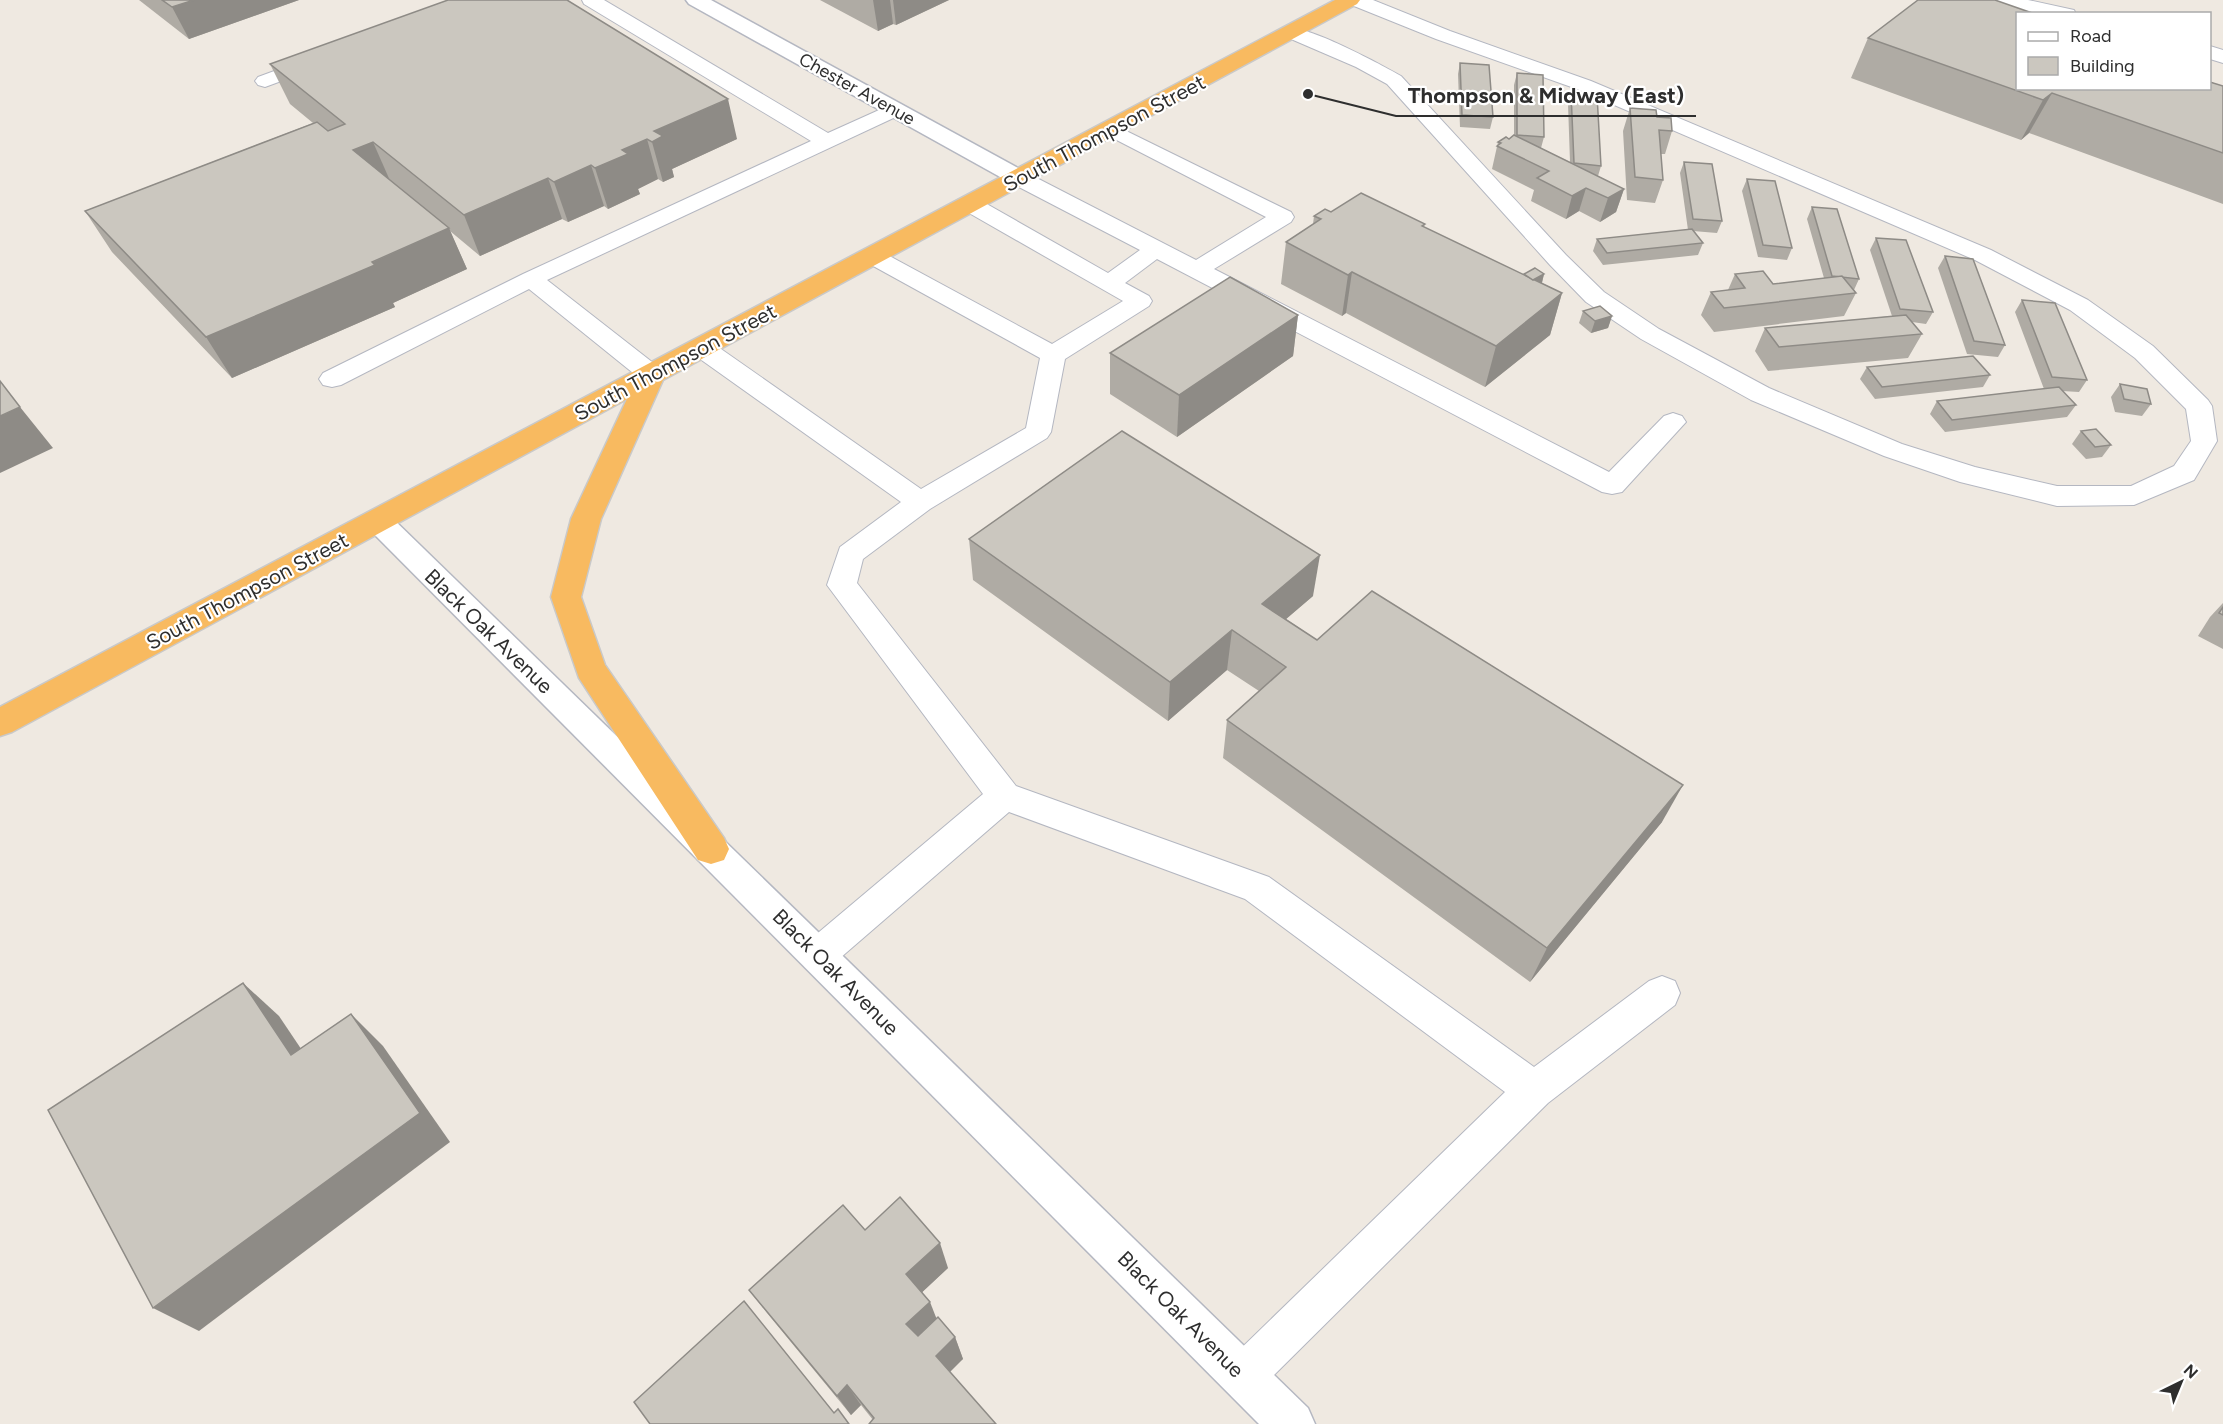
<svg xmlns="http://www.w3.org/2000/svg" width="2223" height="1424" font-family="Figtree,sans-serif">
<style>
.lines{fill:none;stroke-linecap:round;stroke-linejoin:round}
.service-casing{stroke:#b4b7c1;stroke-width:2}
.minor-casing{stroke:#b4b7c1;stroke-width:3}
.trunk-casing{stroke:#c9c9c9;stroke-width:3}
.service{fill:#fff;fill-rule:evenodd}
.minor{fill:#fff;fill-rule:evenodd}
.trunk{fill:#f8ba60;fill-rule:evenodd}
.wall{fill:#afaba4}
.shaded-wall{fill:#8e8b86}
.building{fill:#cbc7bf;stroke:#8e8b86;stroke-width:1.5}
.labels{text-anchor:middle;dominant-baseline:central;stroke-width:4.5;stroke-linejoin:round;paint-order:stroke}
.far-street-label{font-size:18px;fill:#2e2e2e;stroke:#fff}
.street-label{font-size:21px;fill:#2e2e2e;stroke:#fff}
.leader{fill:none;stroke:#2e2e2e;stroke-width:2}
.callout-dot{fill:#2e2e2e;stroke:#fff;stroke-width:2}
.callout-label{font-size:22px;text-anchor:middle;font-weight:bold;fill:#2e2e2e;stroke:#fff;stroke-width:4.5;stroke-linejoin:round;paint-order:stroke}
</style>
<rect width="100%" height="100%" fill="#efe9e1"/>
<g class="lines">
<defs>
<g id="service">
<path d="M582 0H604L828 133 888 106 895 104 902 106 905 110 902 114 547 280 661 369 665 375 661 381 652 383 643 381 529 289 341 385 332 387 323 385 319 379 323 373 523 274 811 141 584 4Z"/>
<path d="M1347 0H1373L1450 31 1591 81 1991 250 2088 300 2153 346 2208 400 2212 406 2217 441 2194 480 2134 505 2057 506 1960 482 1884 456 1751 400 1641 339 1586 302 1550 265 1387 84 1356 67 1284 36 1281 32 1284 28C1304 23 1380 64 1401 76L1566 255 1604 292 1659 329 1769 388 1902 444 1975 467 2057 486H2131L2174 466 2191 441 2186 409 2135 358 2070 310 1975 260 1577 89 1436 39 1349 4Z"/>
<path d="M1993 0H2028L2074 10 2076 14H2038L1995 4Z"/>
<path d="M2210 46 2223 50V63L2210 59Z"/>
<path d="M315 56 322 58 325 62 322 66 265 87 258 85 255 81 258 77Z"/>
<path d="M1110 123 1291 212 1294 217 1291 222 1214 269 1609 472 1664 416 1673 413 1682 416 1686 422 1622 492 1612 494 1602 492 1157 259 1125 283 1149 296 1152 301 1149 306 1065 359 1051 432 1047 438 930 509 863 559 857 583 1016 786 1269 877 1534 1067 1649 981 1662 976 1675 981 1680 993 1675 1005 1548 1103 1258 1391 1243 1398 1228 1391 1221 1376 1228 1361 1505 1092 1245 899 1009 812 832 965 819 970 806 965 801 954 806 943 983 794 827 585 840 547 901 502 693 354 690 348 693 342 702 340 711 342 921 489 1026 428 1040 358 866 262 862 257 866 252 874 250 882 252 1052 344 1123 301 962 209 959 204 962 199 970 197 978 199 1108 273 1140 250 1011 183 1008 178 1011 173 1019 171 1027 173 1196 260 1266 217 1103 133 1099 129 1103 125Z"/>
</g>
<g id="minor">
<path d="M686 0H711L1027 173 1030 178 1027 183 1019 185 1011 183 689 4Z"/>
<path d="M378 511 388 514 1308 1408 1315 1424H1259L368 528 363 521 368 514Z"/>
</g>
<path id="trunk" d="M1335 0H1360L1357 4 663 380 601 519 581 597 605 665 724 838 729 849 724 860 711 864 698 860 579 678 551 597 571 519 627 399 12 732 0 736V707Z"/>
</defs>
<use href="#service" class="service-casing"/>
<use href="#minor" class="minor-casing"/>
<use href="#trunk" class="trunk-casing"/>
<use href="#service" class="service"/>
<use href="#minor" class="minor"/>
<use href="#trunk" class="trunk"/>
</g>
<g class="wall">
<path d="M139 0H299L189 39Z"/>
<path d="M820 0H949L896 25 893 24 878 31Z"/>
<path d="M1868 38 2018 88 2223 86V204L2029 133 2021 140 1851 78Z"/>
<path d="M1460 63 1493 117 1490 129 1460 127 1458 74Z"/>
<path d="M270 64 737 139 672 169 674 177 663 182 658 179 638 189 640 194 608 209 604 206 568 222 562 219 480 256 450 231 467 269 393 303 395 307 232 378 112 252 85 211 313 123 290 104Z"/>
<path d="M1517 73 1544 137 1541 148 1570 162 1568 104 1571 92 1601 166 1598 176 1624 189 1616 212 1600 222 1579 211 1566 219 1531 201 1534 190 1492 169 1498 142 1509 139 1514 135V85Z"/>
<path d="M1630 108 1657 117 1672 131 1665 154H1661L1663 180 1655 203 1627 200 1623 131Z"/>
<path d="M1684 162 1722 221 1717 233 1693 231 1703 243 1698 255 1603 265 1593 251 1597 239 1688 230 1680 173Z"/>
<path d="M1747 179 1792 248 1787 260 1758 257 1742 191Z"/>
<path d="M1812 207 1859 279 1854 290 1856 293 1844 316 1714 332 1701 315 1711 292 1728 290 1735 274 1773 284 1824 278 1807 219Z"/>
<path d="M1331 212 1425 224 1424 227 1524 275V274H1544L1542 283 1562 293 1550 335 1485 387 1346 313 1342 316 1281 284 1286 242 1313 224 1314 216Z"/>
<path d="M1876 238 1933 312 1926 324 1912 322 1922 334 1908 358 1768 371 1755 351 1765 328 1892 316 1870 250Z"/>
<path d="M1945 256 2005 345 1998 357 1967 354 1938 268Z"/>
<path d="M2022 300 2087 380 2079 392 2062 391 2076 405 2067 417 1945 432 1930 414 1937 401 2044 389 2015 312Z"/>
<path d="M1583 311 1612 316 1608 328 1591 333 1579 323Z"/>
<path d="M1298 315 1293 356 1177 437 1110 394V353Z"/>
<path d="M1867 367 1990 375 1983 387 1875 399 1860 379Z"/>
<path d="M2120 384 2151 404 2142 416 2115 412 2111 397Z"/>
<path d="M2081 431 2111 445 2102 457 2086 459 2072 444Z"/>
<path d="M969 539 1313 596 1286 619 1317 640 1662 822 1530 982 1223 758 1227 720 1259 691 1227 670 1168 721 973 580Z"/>
<path d="M2223 603V649L2198 636 2210 617Z"/>
<path d="M865 1230 948 1268 922 1292 936 1318 955 1337 963 1359 873 1420 861 1405 851 1415 767 1313 749 1290Z"/>
</g>
<g class="shaded-wall">
<path d="M194 0H299L189 39 172 7Z"/>
<path d="M873 0H890L893 24 878 31Z"/>
<path d="M893 0H949L896 25Z"/>
<path d="M2052 93 2029 133 2021 140 2043 100Z"/>
<path d="M728 99 737 139 672 169 674 177 663 182 652 142 654 131Z"/>
<path d="M647 139 658 179 638 189 640 194 608 209 595 168 622 150Z"/>
<path d="M373 142 391 183 353 150Z"/>
<path d="M591 165 604 206 568 222 554 182Z"/>
<path d="M548 178 562 219 480 256 464 215Z"/>
<path d="M1586 188 1579 211 1566 219 1572 196Z"/>
<path d="M1624 189 1616 212 1600 222 1608 198Z"/>
<path d="M449 228 467 269 393 303 395 307 232 378 206 337Z"/>
<path d="M1352 272 1346 313 1342 316 1348 275Z"/>
<path d="M1544 274 1541 286 1533 280Z"/>
<path d="M1562 293 1550 335 1485 387 1496 346Z"/>
<path d="M1298 315 1293 356 1177 437 1179 395Z"/>
<path d="M1612 316 1608 328 1591 333 1595 321Z"/>
<path d="M20 407 53 448 0 473V416Z"/>
<path d="M1320 555 1313 596 1257 644 1262 604Z"/>
<path d="M1232 630 1227 670 1168 721 1170 682Z"/>
<path d="M1683 785 1662 822 1530 982 1547 948Z"/>
<path d="M243 983 279 1016 326 1086 291 1055Z"/>
<path d="M351 1014 383 1046 450 1142 199 1331 153 1308Z"/>
<path d="M940 1243 948 1268 916 1298 906 1274Z"/>
<path d="M930 1302 939 1325 916 1346 906 1324Z"/>
<path d="M955 1337 963 1359 945 1377 936 1356Z"/>
<path d="M847 1385 861 1405 851 1415 837 1396Z"/>
</g>
<g class="building">
<path d="M162 0H194L172 7Z"/>
<path d="M448 0H567L728 99 654 131 663 136 652 142 647 139 622 150 628 154 595 168 591 165 554 182 548 178 464 215 373 142 353 150 449 228 372 262 375 265 206 337 85 211 317 122 328 131 345 124 270 64Z"/>
<path d="M1918 0H1995L2035 14H2018V88H2210V82L2223 86V153L2052 93 2043 100 1868 38Z"/>
<path d="M1460 63 1489 65 1493 117 1462 115Z"/>
<path d="M1517 73 1543 75 1544 137 1517 135Z"/>
<path d="M1571 92 1597 95 1601 166 1574 163Z"/>
<path d="M1630 108 1656 110 1657 117 1671 118 1672 131 1659 130 1663 180 1635 177Z"/>
<path d="M1514 135 1624 189 1608 198 1586 188 1572 196 1537 178 1549 171 1497 146 1501 143 1498 142 1506 137 1509 139Z"/>
<path d="M1684 162 1712 164 1722 221 1693 219Z"/>
<path d="M1747 179 1775 181 1792 248 1763 245Z"/>
<path d="M1361 193 1425 224 1422 226 1562 293 1496 346 1352 272 1348 275 1286 242 1321 219 1314 216 1325 209 1331 212Z"/>
<path d="M1812 207 1837 209 1859 279 1832 276Z"/>
<path d="M1692 229 1703 243 1607 253 1597 239Z"/>
<path d="M1876 238 1906 240 1933 312 1900 309Z"/>
<path d="M1945 256 1973 259 2005 345 1974 341Z"/>
<path d="M1535 268 1544 274 1533 280 1524 274Z"/>
<path d="M1763 271 1773 284 1842 276 1856 293 1724 308 1711 292 1745 288 1735 274Z"/>
<path d="M1230 277 1298 315 1179 395 1110 353Z"/>
<path d="M2022 300 2055 303 2087 380 2052 377Z"/>
<path d="M1600 306 1612 316 1595 321 1583 311Z"/>
<path d="M1906 315 1922 334 1779 347 1765 328Z"/>
<path d="M1973 356 1990 375 1882 387 1867 367Z"/>
<path d="M0 381 20 407 0 416Z"/>
<path d="M2120 384 2147 389 2151 404 2124 399Z"/>
<path d="M2059 387 2076 405 1952 420 1937 401Z"/>
<path d="M2096 429 2111 445 2095 447 2081 431Z"/>
<path d="M1122 431 1320 555 1262 604 1317 640 1372 591 1683 785 1547 948 1227 720 1286 667 1232 630 1170 682 969 539Z"/>
<path d="M2223 607V615L2219 613Z"/>
<path d="M243 983 291 1055 351 1014 420 1113 153 1308 48 1110Z"/>
<path d="M900 1197 940 1243 906 1274 930 1302 906 1324 918 1336 938 1317 955 1337 936 1356 996 1424H869L874 1418 847 1385 837 1396 749 1290 843 1205 865 1230Z"/>
<path d="M744 1301 834 1413 838 1409 849 1424H650L634 1402Z"/>
</g>
<g class="labels">
<g class="far-street-label">
<text transform="translate(857 89) rotate(29)">Chester Avenue</text>
</g>
<g class="street-label">
<text transform="translate(1104 133) rotate(-28)">South Thompson Street</text>
<text transform="translate(675 362) rotate(-28)">South Thompson Street</text>
<text transform="translate(247 591) rotate(-28)">South Thompson Street</text>
<text transform="translate(489 631) rotate(44)">Black Oak Avenue</text>
<text transform="translate(836 972) rotate(45)">Black Oak Avenue</text>
<text transform="translate(1181 1314) rotate(45)">Black Oak Avenue</text>
</g>
</g>
<path class="leader" d="M1308 94L1396 116H1696"/>
<circle class="callout-dot" cx="1308" cy="94" r="6"/>
<g class="callout-label">
<text x="1546" y="103">Thompson &amp; Midway (East)</text>
</g>
<rect x="2016" y="12" width="195" height="78" fill="#ffffff" stroke="#ababab" stroke-width="1.5"/>
<rect x="2028" y="32" width="30" height="9" fill="#ffffff" stroke="#ababab" stroke-width="1.5"/>
<text x="2070" y="42" font-size="18" fill="#2e2e2e">Road</text>
<rect x="2028" y="57" width="30" height="18" fill="#cbc7bf" stroke="#ababab" stroke-width="1.5"/>
<text x="2070" y="72" font-size="18" fill="#2e2e2e">Building</text>
<g transform="translate(2181 1382) rotate(43)" stroke="#ffffff" stroke-width="4.5" paint-order="stroke">
<path d="M0-4.5L10 22L0 15L-10 22Z" fill="#2e2e2e"/>
<text y="-9" font-size="16" font-weight="bold" text-anchor="middle" fill="#2e2e2e">N</text>
</g>
</svg>
